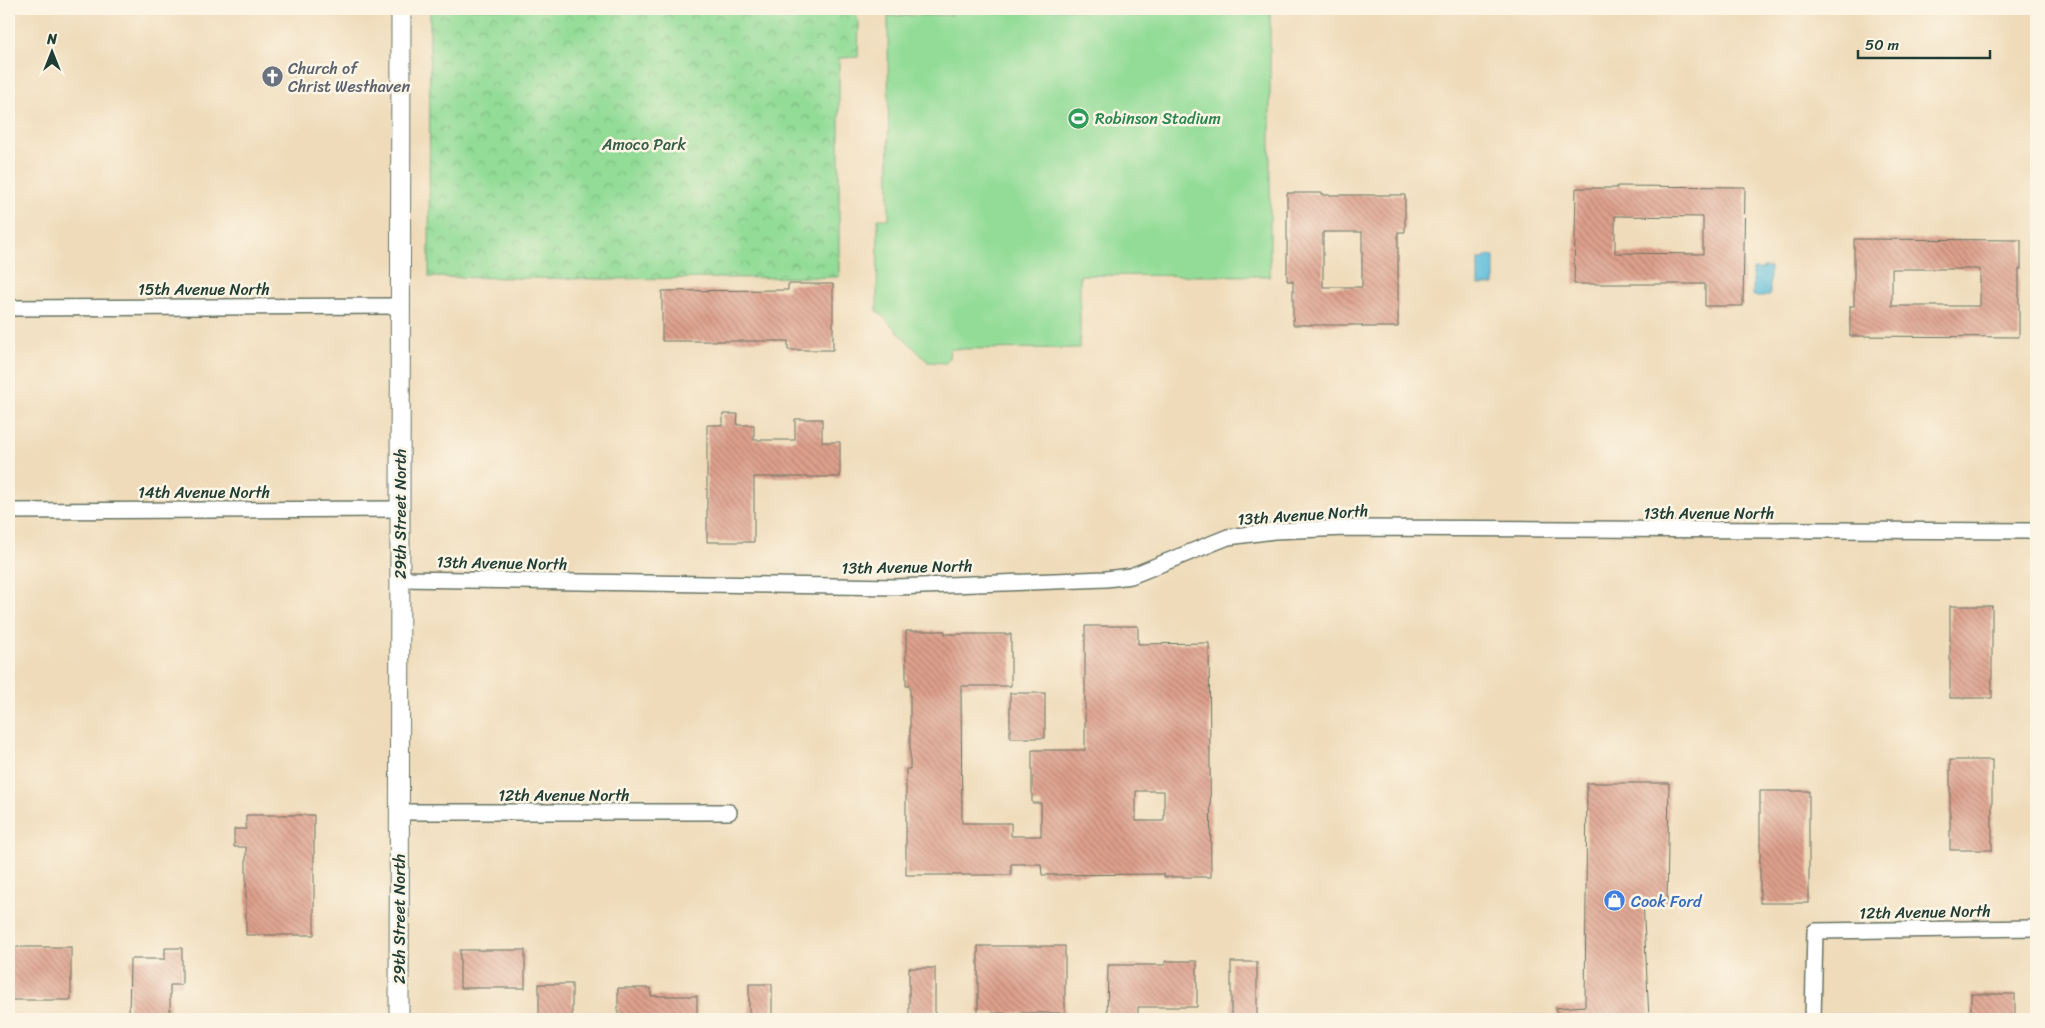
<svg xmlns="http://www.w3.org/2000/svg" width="2045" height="1028" font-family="Sriracha,sans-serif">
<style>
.park{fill:url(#park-crowns);stroke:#598c66}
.pitch{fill:#93dc97;stroke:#598c66}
.water{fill:#5cbcda;stroke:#3e7c87}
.building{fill:url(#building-back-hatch);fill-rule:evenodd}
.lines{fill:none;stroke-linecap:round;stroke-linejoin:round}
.minor-casing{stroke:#687463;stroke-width:18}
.tertiary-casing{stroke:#687463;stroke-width:21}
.minor{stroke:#fff;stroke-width:15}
.tertiary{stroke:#fff;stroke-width:19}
.labels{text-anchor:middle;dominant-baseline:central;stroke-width:5;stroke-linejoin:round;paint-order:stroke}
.worship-label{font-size:16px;fill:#5b616d;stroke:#fcf5e5;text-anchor:start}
.leisure-label{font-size:16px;fill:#27864d;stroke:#fcf5e5;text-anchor:start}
.park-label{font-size:16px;fill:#365d48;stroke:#fcf5e5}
.street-label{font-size:16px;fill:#1f3d34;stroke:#fcf5e5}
.shop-label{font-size:16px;fill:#366cbe;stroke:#fcf5e5;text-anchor:start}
</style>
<defs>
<pattern id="park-crowns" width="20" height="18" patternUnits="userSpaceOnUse" patternTransform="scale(1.25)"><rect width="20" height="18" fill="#93dc97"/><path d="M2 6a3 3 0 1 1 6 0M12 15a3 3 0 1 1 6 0" fill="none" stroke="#77b47c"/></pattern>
<pattern id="building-back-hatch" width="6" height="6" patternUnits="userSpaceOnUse" patternTransform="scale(1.25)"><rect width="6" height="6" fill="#dea08c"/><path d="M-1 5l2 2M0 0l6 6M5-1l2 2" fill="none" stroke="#b38473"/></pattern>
</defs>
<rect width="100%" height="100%" fill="#fcf5e5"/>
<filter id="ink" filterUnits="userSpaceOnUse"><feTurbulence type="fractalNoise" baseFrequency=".02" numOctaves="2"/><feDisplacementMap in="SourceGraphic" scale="10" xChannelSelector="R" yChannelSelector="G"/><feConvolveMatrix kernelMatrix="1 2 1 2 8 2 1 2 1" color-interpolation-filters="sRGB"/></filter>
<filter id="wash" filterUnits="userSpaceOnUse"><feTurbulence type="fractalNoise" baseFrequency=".0096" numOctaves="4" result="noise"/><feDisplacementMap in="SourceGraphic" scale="20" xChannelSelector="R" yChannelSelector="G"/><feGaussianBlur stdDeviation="1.12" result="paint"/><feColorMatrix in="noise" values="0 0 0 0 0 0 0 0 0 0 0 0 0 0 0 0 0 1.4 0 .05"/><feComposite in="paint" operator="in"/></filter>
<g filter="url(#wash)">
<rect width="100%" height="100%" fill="#efdbba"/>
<path class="park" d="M430 9H853L859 22 858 57 839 58V277L605 279 429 277Z"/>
<path class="pitch" d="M951 9H1270V276L1080 275V348L950 349 949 358 946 363 928 362 877 311 878 219H889L888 16 951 15Z"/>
<g class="water">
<path d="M1486 256H1494V285H1478V259H1484Z"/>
<path d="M1763 267H1770V296H1753V269H1763Z"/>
</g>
<g id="blocks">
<g class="building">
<path d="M1617 186 1745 187 1743 306H1705V284H1574L1576 188H1617ZM1615 216 1703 217V254L1615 253Z"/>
<path d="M1287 193H1323V195H1405V232H1398V327H1362V325H1293V281H1287ZM1323 232H1362V287H1323Z"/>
<path d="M1854 239 2021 240V269H2019V337L1850 336V306H1854ZM1892 269H1980V306H1892Z"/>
<path d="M788 284H833V350H788V341H662V291L788 290Z"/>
<path d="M723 414H738L737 425H754V440H795V419H822V442H840V477H754V542H707V425H723Z"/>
<rect x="1950" y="606" width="42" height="92"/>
<path d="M1085 626H1138V644L1209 643 1211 877H1164V874L1042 875 1041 864H1011V875H906V769H910V686H906V631H945V634H1011V686H961L962 823H1011V836H1041V803H1032V750H1085ZM1136 791H1164V821H1136Z"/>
<rect x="1010" y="693" width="35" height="45"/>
<rect x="1950" y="760" width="42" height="90"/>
<path d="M1587 783H1669L1667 902 1643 900 1649 1019H1557L1556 1008 1585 1006Z"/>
<rect x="1760" y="791" width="49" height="112"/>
<path d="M246 815H314V935H246V847H234V829H246Z"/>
<rect x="978" y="946" width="87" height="67"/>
<rect x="9" y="947" width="62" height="53"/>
<path d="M165 948H182V985H170V1019H129L130 959H165Z"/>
<rect x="460" y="950" width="65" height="38"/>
<path d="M1165 961H1197V1007H1138V1019H1107L1108 965H1165Z"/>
<rect x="1231" y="962" width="26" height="57"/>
<rect x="909" y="968" width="26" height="51"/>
<rect x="539" y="984" width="33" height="35"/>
<rect x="749" y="984" width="23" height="35"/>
<path d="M618 988H651V996H697V1019H618Z"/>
<rect x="1971" y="994" width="44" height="25"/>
</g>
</g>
</g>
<g filter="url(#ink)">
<use href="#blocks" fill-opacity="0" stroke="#687463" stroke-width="1"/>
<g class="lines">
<defs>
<g id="minor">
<path d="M9 308 400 306"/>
<path d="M9 511 400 509"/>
<path d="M400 579 896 587 1106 579 1131 576 1228 537 1274 531 1345 528 2036 531"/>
<path d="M400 812H729"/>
<path d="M1813 1019 1815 931 2036 928"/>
</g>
<path id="tertiary" d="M399 1019 401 9"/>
</defs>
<use href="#minor" class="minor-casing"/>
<use href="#tertiary" class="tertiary-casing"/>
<use href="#minor" class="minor"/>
<use href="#tertiary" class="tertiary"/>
</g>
</g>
<defs>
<symbol id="church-disc" viewBox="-11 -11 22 22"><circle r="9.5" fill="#6b7280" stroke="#fcf5e5"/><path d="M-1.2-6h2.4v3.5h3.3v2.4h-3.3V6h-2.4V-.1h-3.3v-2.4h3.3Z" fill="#fff"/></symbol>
<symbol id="stadium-disc" viewBox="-11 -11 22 22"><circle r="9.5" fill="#2e9e5b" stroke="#fcf5e5"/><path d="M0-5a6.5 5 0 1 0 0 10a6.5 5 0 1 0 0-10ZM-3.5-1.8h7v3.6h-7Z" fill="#fff"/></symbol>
<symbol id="shop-disc" viewBox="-11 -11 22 22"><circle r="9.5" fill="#3f7fe0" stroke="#fcf5e5"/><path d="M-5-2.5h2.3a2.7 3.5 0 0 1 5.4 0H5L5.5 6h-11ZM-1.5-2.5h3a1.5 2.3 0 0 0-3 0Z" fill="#fff"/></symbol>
</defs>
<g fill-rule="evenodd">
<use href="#church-disc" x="260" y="64" width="25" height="25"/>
<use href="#stadium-disc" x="1066" y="106" width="25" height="25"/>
<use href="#shop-disc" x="1602" y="888" width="25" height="25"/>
</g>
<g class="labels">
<g class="worship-label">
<text x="288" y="68">Church of<tspan x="288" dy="18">Christ Westhaven</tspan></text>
</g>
<g class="leisure-label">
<text x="1095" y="118">Robinson Stadium</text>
</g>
<g class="park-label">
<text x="644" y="144">Amoco Park</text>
</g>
<g class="street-label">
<text x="204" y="289">15th Avenue North</text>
<text x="204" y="492">14th Avenue North</text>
<text x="1709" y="513">13th Avenue North</text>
<text transform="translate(400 514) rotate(-90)">29th Street North</text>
<text transform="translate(1303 515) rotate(-4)">13th Avenue North</text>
<text transform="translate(502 563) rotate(1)">13th Avenue North</text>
<text transform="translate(907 567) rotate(-1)">13th Avenue North</text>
<text x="564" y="795">12th Avenue North</text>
<text transform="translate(1925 912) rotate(-1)">12th Avenue North</text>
<text transform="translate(399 919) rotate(-90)">29th Street North</text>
</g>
<g class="shop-label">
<text x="1631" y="901">Cook Ford</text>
</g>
</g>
<rect width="2045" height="1028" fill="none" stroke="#fcf5e5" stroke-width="30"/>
<g transform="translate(52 52)" stroke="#fcf5e5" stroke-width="4" paint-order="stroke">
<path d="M0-4L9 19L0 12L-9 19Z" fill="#1f3d34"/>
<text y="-8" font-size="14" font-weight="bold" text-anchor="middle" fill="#1f3d34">N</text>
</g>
<path d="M1858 50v8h132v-8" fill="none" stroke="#1f3d34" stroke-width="2.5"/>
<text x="1865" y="50" font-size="15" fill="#1f3d34" stroke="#fcf5e5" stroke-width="4" paint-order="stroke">50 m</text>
</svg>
